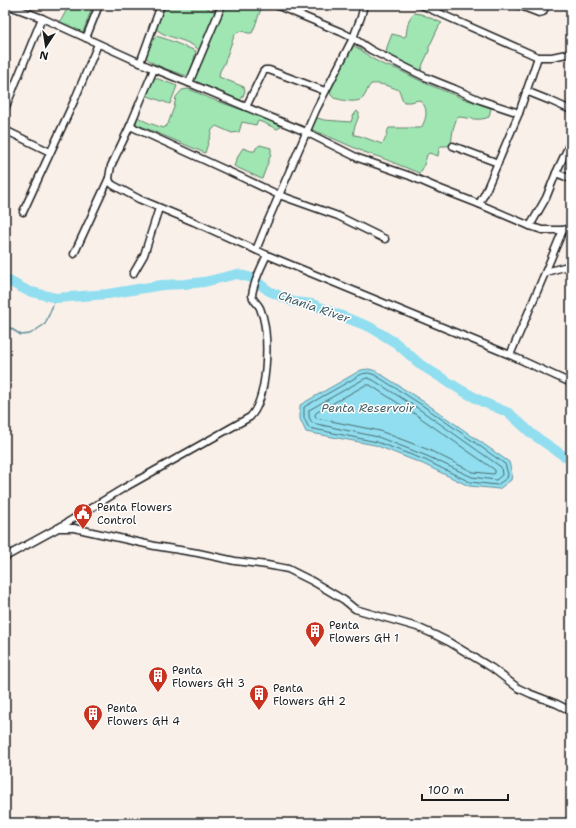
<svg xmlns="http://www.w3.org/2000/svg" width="576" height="828" font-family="'Shantell Sans',sans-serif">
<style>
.green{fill:#a0e6b3;stroke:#5e8168}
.water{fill:#90deef;stroke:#62909b}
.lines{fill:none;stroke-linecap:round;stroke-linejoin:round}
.shore{stroke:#4a6a70;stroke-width:1}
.stream{stroke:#62909b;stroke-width:1.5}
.river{stroke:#90deef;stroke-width:10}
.minor-casing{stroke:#1c1c1c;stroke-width:9}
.minor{stroke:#fff;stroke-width:6}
.labels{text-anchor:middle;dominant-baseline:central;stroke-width:3;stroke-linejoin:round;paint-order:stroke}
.poi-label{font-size:11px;fill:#1c1c1c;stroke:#fff;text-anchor:start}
.water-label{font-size:12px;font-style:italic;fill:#456066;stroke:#fff}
</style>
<rect width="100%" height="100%" fill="#faf0ea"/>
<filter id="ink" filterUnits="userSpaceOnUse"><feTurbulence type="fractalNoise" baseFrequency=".025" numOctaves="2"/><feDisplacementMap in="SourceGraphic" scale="8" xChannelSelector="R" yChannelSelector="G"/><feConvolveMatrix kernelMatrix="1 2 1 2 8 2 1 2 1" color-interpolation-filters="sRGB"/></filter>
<g filter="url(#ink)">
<g class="green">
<path d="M67 5H93L83 32H77L59 24 66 11Z"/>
<path d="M161 5H202L213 11 218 10 220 5H260L262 6 255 26 252 33H248L242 31 237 32 234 36 224 64 220 71 219 77 244 87 245 91 242 98 239 101 193 83 192 77 200 51C188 38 169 40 156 29V23Z"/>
<path d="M414 13 421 14 442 23 439 26 429 47V51L423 64 420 73 386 55 387 47 392 34 404 37 406 36C407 28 408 18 414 13Z"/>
<path d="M156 36 166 39 196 51 190 77C179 73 152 66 146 57L148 48Z"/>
<path d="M353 45 361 50 371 58 384 65 397 69 427 84 462 98 491 108 489 117C478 122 468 117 457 117L453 129 451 145 446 146H441L439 149 438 156 429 153 427 155 425 162 421 172 419 173 382 158 364 152 323 134 310 129 314 117 324 120 351 122 353 116 357 111 359 113C359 120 352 128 354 135L360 136 382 144C387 139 386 133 389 128H421C427 118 429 107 419 100L410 102H404C401 98 401 94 399 90 389 86 381 83 371 84 367 88 367 93 363 98 357 104 341 100 334 98L331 95 330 90 331 86 340 67 346 60 351 48Z"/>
<path d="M153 77 177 86 170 104 145 95Z"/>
<path d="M188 89C198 92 207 98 217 101 239 109 260 116 281 124V127L277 129 264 123 258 121 256 125 242 122 239 132 232 133 216 126 212 130 205 153 136 124 137 116C144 122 154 125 164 128L168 124 174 107 176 97 182 90Z"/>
<path d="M260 145 271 148V154L262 179 234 166 239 154 243 148 251 151H255L256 148Z"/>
</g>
<path class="water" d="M369 369 376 371 424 402 509 462 512 474 511 480 499 489 469 486 423 464 375 445 306 432 300 419V405L361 370Z"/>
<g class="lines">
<g class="shore">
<path d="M369 373 375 375 422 405 505 464 508 474 507 478 497 485 470 482 425 460 377 442 309 428 304 418V407L362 374Z"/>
<path d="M368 378 373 380 419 409 501 467 502 475 496 480 472 477 427 456 378 437 312 423 309 417V410L364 379Z"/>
<path d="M366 385H370L415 414 495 470V473L494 474 473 472 429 450 380 431 316 418 315 415 316 413Z"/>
</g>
<path class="stream" d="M5 322 7 326 21 335 30 334 45 324 56 298"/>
<path class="river" d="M5 279 28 291 56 298 108 294 162 285 185 284 204 282 237 274 252 278 269 291 294 302 312 304 339 315 370 327 396 343 421 365 461 390 483 402 509 413 532 434 564 456H571"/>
<defs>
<g id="minor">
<path d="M7 5 42 18 154 69 189 83 306 132 358 158 410 176 438 188 479 204 485 193 519 113 538 57"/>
<path d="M276 5 341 32 353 38 371 50 425 77 455 89 480 100 519 113"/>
<path d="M421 5 538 57H552L571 53"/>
<path d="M518 5 539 13 543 12 546 5"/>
<path d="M86 38 99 5"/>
<path d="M140 63 161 5"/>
<path d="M189 83 222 5"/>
<path d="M526 91 551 101 571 110"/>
<path d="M246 107 263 72 265 70H269L325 91"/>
<path d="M5 109 42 18"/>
<path d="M130 126 241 177 279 195 338 216 385 239"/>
<path d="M5 130 50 152"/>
<path d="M571 141 556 173 571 179"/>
<path d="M453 146 498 163"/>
<path d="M479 204 530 226 542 230H563L571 228"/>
<path d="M23 212 75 99 98 44"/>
<path d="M530 226 546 198 556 173"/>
<path d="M256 250 267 223 316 110 353 38 361 17 364 5"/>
<path d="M74 254 109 178"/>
<path d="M267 255 510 355 571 383"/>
<path d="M546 272 571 265"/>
<path d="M133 274 144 255 159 208"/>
<path d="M510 355 523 325 563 230"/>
<path d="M58 528 124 488 250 417C268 398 269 341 263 317 262 314 261 311 260 308 258 303 252 300 252 295 254 281 261 267 267 255L194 222 139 199 113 185 110 182 109 178 111 166 130 126 154 69"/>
<path d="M5 557 58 528H74L155 546 198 553 235 561 267 565 288 569 312 581 344 600 355 609 417 627 435 635 449 642 492 668 518 688 531 694 557 704 571 711"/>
</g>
</defs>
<use href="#minor" class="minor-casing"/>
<use href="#minor" class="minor"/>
</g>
</g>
<defs>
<symbol id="civic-pin" viewBox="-11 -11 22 30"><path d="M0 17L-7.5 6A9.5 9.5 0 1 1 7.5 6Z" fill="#c8321e" stroke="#fff"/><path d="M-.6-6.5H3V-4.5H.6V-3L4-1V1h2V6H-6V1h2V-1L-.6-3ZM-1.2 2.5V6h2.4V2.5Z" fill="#fff"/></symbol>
<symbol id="building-pin" viewBox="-11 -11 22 30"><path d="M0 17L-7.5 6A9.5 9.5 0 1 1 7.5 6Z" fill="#c8321e" stroke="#fff"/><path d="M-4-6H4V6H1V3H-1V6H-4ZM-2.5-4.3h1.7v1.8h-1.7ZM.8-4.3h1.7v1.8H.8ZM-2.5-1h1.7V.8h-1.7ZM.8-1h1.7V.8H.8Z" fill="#fff"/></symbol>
</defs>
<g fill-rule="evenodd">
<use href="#civic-pin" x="72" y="502" width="22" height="30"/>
<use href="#building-pin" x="304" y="620" width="22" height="30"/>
<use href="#building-pin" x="147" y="665" width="22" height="30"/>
<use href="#building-pin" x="248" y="683" width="22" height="30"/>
<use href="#building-pin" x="82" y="703" width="22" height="30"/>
</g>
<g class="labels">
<g class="poi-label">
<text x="97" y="507">Penta Flowers<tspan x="97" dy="13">Control</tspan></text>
<text x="329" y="625">Penta<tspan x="329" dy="13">Flowers GH 1</tspan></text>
<text x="172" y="670">Penta<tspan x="172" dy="13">Flowers GH 3</tspan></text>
<text x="273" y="688">Penta<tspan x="273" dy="13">Flowers GH 2</tspan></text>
<text x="107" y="708">Penta<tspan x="107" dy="13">Flowers GH 4</tspan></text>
</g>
<g class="water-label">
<text transform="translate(314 307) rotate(19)">Chania River</text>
<text x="368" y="408">Penta Reservoir</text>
</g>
</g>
<rect width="576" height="828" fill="none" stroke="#fff" stroke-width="20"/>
<rect x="10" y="10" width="556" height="808" fill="none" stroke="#1c1c1c" stroke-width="1.5" filter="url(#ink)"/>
<g transform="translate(46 46) rotate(192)" stroke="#ffffff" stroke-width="3" paint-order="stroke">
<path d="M0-3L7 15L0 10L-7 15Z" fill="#1c1c1c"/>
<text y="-6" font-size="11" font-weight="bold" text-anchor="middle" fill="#1c1c1c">N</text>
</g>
<path d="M422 794v6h86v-6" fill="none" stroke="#1c1c1c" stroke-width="2"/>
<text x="428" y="794" font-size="12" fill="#1c1c1c" stroke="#ffffff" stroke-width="3" paint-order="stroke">100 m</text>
</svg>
